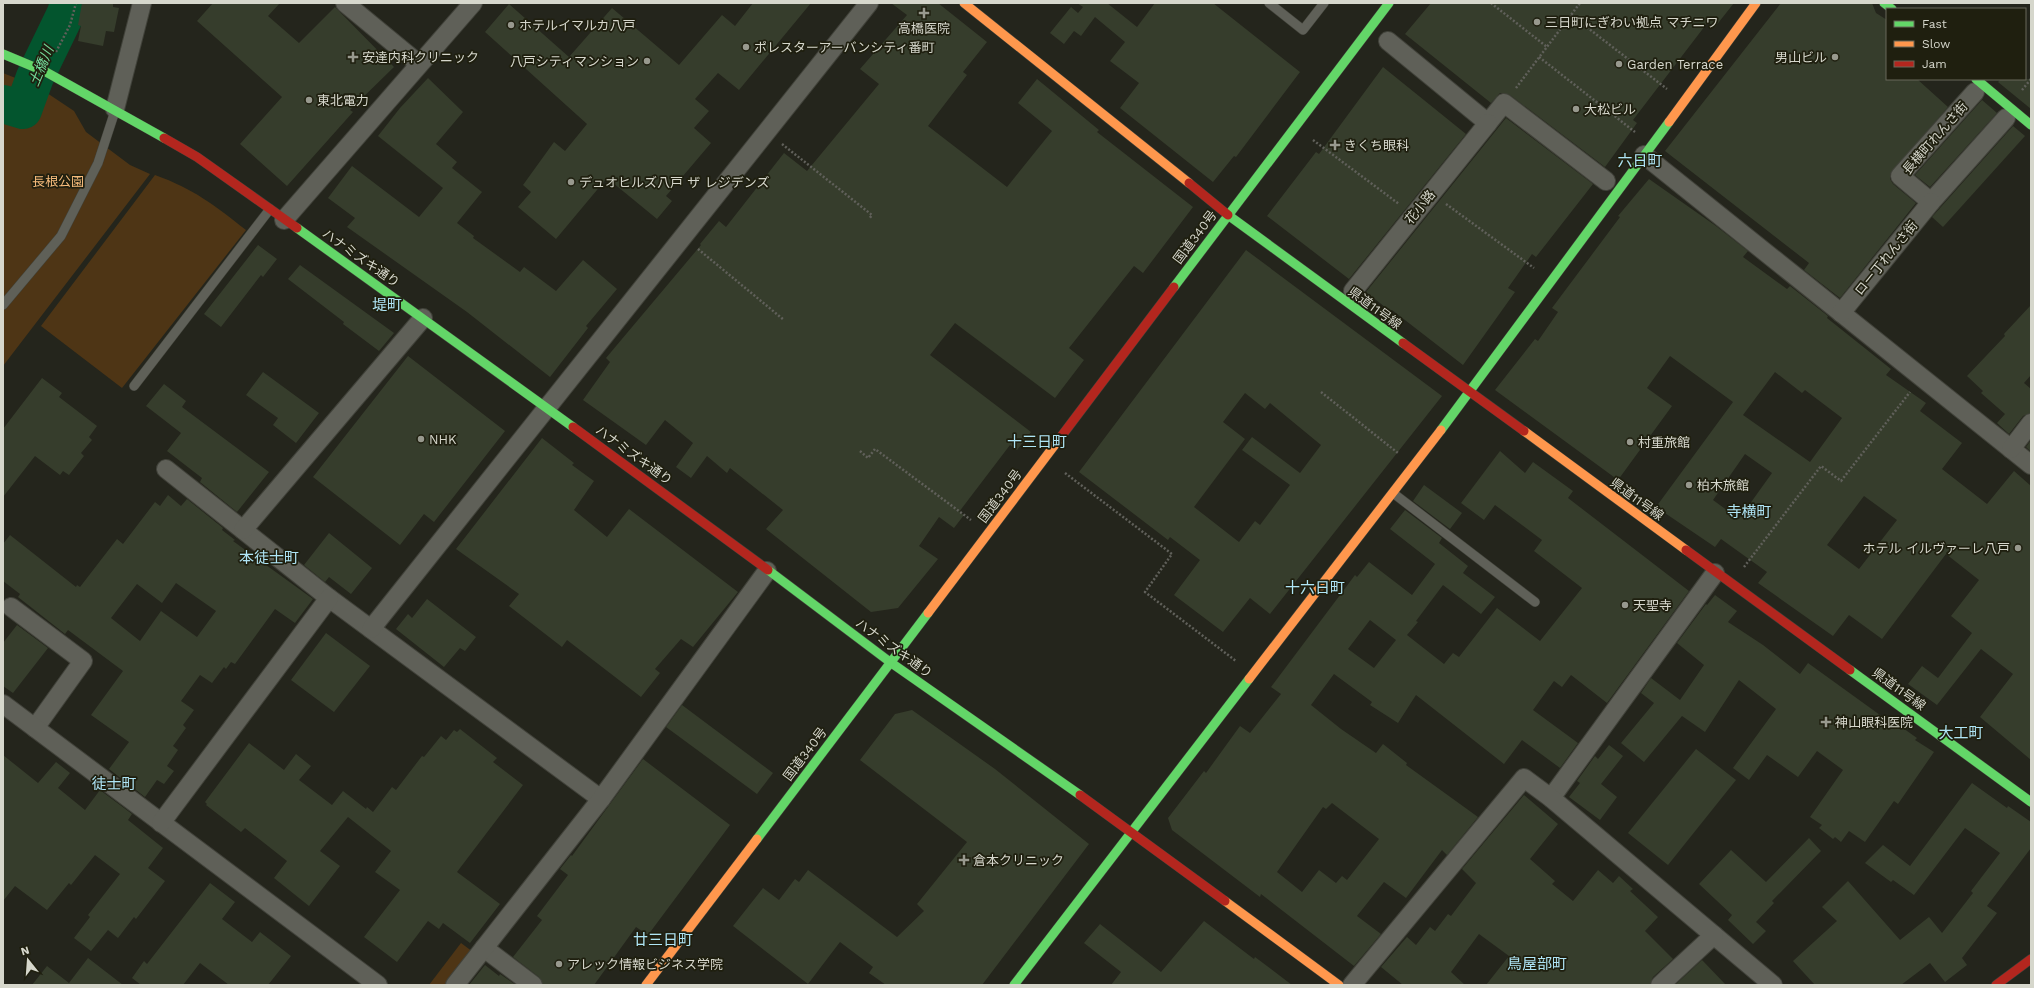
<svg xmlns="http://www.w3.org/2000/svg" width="2034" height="988" font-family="'Work Sans','Noto Sans JP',sans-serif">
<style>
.green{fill:#4e3515}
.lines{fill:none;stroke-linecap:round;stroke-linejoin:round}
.river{stroke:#03552e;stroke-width:38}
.building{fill:#363d2c;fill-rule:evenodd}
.lane-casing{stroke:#41423a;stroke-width:10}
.street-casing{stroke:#41423a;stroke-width:20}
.fast-casing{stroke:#41423a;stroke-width:10}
.slow-casing{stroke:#41423a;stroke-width:10}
.jam-casing{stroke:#41423a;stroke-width:10}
.path{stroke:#60605a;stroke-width:2.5;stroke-dasharray:2 2;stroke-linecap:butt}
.lane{stroke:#5f6058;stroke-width:9}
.street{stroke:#5f6058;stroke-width:18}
.fast{stroke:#63d668;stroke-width:9}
.slow{stroke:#ff974d;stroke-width:9}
.jam{stroke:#b3261e;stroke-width:9}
.poi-dot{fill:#98998e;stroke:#1f1f0f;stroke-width:1.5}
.labels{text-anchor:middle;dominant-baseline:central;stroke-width:3.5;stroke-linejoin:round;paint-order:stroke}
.poi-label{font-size:13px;fill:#d6d7cc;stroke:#1f1f0f;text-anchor:start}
.street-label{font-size:13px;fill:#d6d7cc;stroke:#1f1f0f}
.park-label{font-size:13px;fill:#f6bb7b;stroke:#1f1f0f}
.water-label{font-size:14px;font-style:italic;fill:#75db9b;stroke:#1f1f0f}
.quarter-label{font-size:15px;fill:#afe5f6;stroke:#1f1f0f}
</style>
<rect width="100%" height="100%" fill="#24251c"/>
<g class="green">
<path d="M3 73 38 87 74 111 86 132 130 165 150 174 3 366Z"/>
<path d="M155 175C194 189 214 205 246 230L122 388 41 326Z"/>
<path d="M461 943 473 952 448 985H429Z"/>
</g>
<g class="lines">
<path class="river" d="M3 104 23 110 35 77 66 13 69 3"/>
</g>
<g class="building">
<path d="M82 3H113V7L119 8 114 32 106 31 103 46 78 41 81 26 78 25Z"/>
<path d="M213 3H280L268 16 299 43 335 7 394 67 350 110 353 112 287 186 240 144 282 97 197 21Z"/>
<path d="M753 3H811L739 90 718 73 695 99 709 111 694 128 711 143 666 196 672 201 657 219 607 178 556 239 518 207 531 192 523 185 554 142 565 151 587 124 485 32 509 4 569 57 612 8 679 65 722 15 735 26Z"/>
<path d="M891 3H938L987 42 963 72 967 75 928 126 1007 187 1052 131 1018 103 1037 79 1099 130 1097 132 1193 207 1143 273 1134 266 1069 348 1084 360 1055 398 955 323 930 355 1031 432 1017 450 1010 445 959 512 964 515 954 528 939 517 919 546 938 559 898 608 871 612 766 529 783 510 730 468 727 473 707 456 691 478 676 467 693 443 665 420 646 445 583 400 610 362 606 358 701 245 700 244 719 221 726 227 784 153 807 171 879 84 860 69 907 15Z"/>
<path d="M1077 3H1107L1137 27 1155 3H1213L1300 72 1236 157 1234 156 1213 182 1120 108 1139 83 1110 61 1125 42 1095 17 1081 36 1074 31 1064 44 1050 33 1071 7 1078 13 1083 7Z"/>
<path d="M1431 3H1734L1715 27 1708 22 1633 120 1637 123 1605 167 1510 95 1500 93 1491 103 1405 34Z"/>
<path d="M1781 3H1872L1876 13 1887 20V79H1917L1948 107 1890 174V179L1893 184 1916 203 1840 298 1804 270 1809 263 1665 151Z"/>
<path d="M1383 67 1466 134 1349 279 1267 216 1316 152 1319 154Z"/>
<path d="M428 78 463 112 436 144 457 162 452 168 482 192 457 223 474 236 473 238 520 272 524 267 556 291 583 260 617 289 586 326 588 328 550 377 467 312 347 227 355 218 328 198 352 166 419 217 443 188 378 136 400 108Z"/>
<path d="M2001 79H2031V109L1998 82Z"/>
<path d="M1982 100 1997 113 1930 187 1915 175Z"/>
<path d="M1506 118 1593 184 1536 257 1532 254 1508 288 1515 292 1463 365 1392 310 1390 311 1366 292Z"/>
<path d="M2013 126 2025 136 1943 227 1932 217Z"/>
<path d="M1649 179 1716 226 1748 251 1743 257 1787 289 1790 286 1828 316 1827 318 1891 369 1886 375 1926 403 1920 411 1962 443 1942 469 1987 504 2014 471 2031 486V760L1980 717 2013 674 1981 649 1937 705 1908 684 1922 666 1938 678 1972 633 1951 616 1979 580 1946 554 1882 639 1849 615 1833 636 1758 583 1767 572 1721 539 1715 547 1656 507 1733 402 1670 356 1647 388 1672 406 1618 480 1495 390 1535 339 1538 341 1558 312 1552 308 1620 217 1618 216ZM1775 372 1802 393 1805 390 1842 418 1810 462 1743 415ZM1745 454 1772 473 1739 519 1713 500ZM1864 496 1897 520 1859 569 1827 545Z"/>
<path d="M258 245 277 259 263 277 261 275 221 327 204 314Z"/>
<path d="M1246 250 1442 396 1270 614 1250 598 1223 632 1174 595 1200 560 1170 537 1168 540 1079 472ZM1245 393 1265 409 1270 403 1321 445 1300 473 1252 437 1242 450 1290 485 1260 525 1255 521 1239 542 1194 507 1245 439 1223 422Z"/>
<path d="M300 265 394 333 379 351 343 324 344 322 288 279Z"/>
<path d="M2031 305V375L2024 383 2031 389V413L2023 416 2009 434 1997 423 2005 414 1981 393 1983 391 1967 376 2005 336 2004 334Z"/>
<path d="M408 356 505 431 434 522 424 514 400 545 313 477Z"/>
<path d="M263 372 319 413 296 443 273 425 278 418 246 395Z"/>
<path d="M42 378 62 393 59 397 97 426 89 437 92 440 81 453 84 456 69 475 63 471 60 475 35 456 3 497V429Z"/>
<path d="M164 384 186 401 182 407 269 472 237 512 200 482 202 478 167 451 181 433 146 406Z"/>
<path d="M542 438 574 463 572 465 594 481 574 510 607 537 629 509 738 592 693 647 681 639 655 669 660 673 641 697 567 640 562 647 509 606 519 594 456 549Z"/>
<path d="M2031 440V452L2026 447Z"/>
<path d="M1500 451 1525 473 1533 462 1573 491 1568 498 1689 591 1607 703 1571 675 1562 687 1554 681 1533 710 1578 743 1560 768 1522 740 1504 764 1416 695 1398 723 1370 705 1372 702 1334 674 1311 705 1341 729 1376 753 1383 744 1407 763 1406 765 1478 817 1447 855 1442 850 1406 898 1384 882 1357 916 1381 934 1354 966 1261 894 1260 897 1172 830 1168 818 1204 771 1206 773 1240 726 1250 733 1281 694 1271 687 1355 575 1357 577 1369 562 1412 595 1435 564 1390 529 1405 510 1442 538 1439 543 1468 566 1463 573 1495 597 1481 614 1443 585 1416 621 1418 622 1407 635 1444 664 1453 653 1459 657 1497 608 1540 641 1582 588 1534 551 1542 540 1495 505 1484 520 1461 503ZM1370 620 1396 640 1374 668 1348 649ZM1332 803 1379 839 1347 880 1342 876 1336 883 1319 870 1302 892 1277 872 1323 807 1326 809Z"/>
<path d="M1424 485 1462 513 1450 529 1413 501Z"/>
<path d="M168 495 181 506 187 499 223 528 222 530 235 540 233 541 313 599 295 623 275 609 235 664 231 662 226 669 224 667 212 683 200 675 181 701 194 710 183 725 186 728 173 746 178 750 167 766 174 771 164 784 157 780 145 797 109 769 129 742 91 715 123 671 68 630 65 634 18 597 20 594 3 581V544L10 535 76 587 77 585 80 587 117 539 123 544 155 502 160 506ZM176 583 216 611 197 637 161 611 140 641 111 618 137 584 162 603Z"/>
<path d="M329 533 372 568 351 594 329 577 325 582 304 565Z"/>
<path d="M1715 595 1737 611 1728 622 1763 645 1800 674 1808 663 1898 728 1900 726 1917 738 1915 740 1934 752 1898 804 1894 801 1865 842 1849 831 1841 842 1835 837 1833 839 1819 828 1822 825 1810 817 1843 770 1817 751 1798 777 1767 755 1749 780 1733 768 1776 709 1739 680 1705 732 1682 716 1644 762 1621 743 1654 703 1641 693 1651 678 1680 700 1704 665 1677 643 1706 604 1707 605Z"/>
<path d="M427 599 476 637 465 651 460 648 444 667 396 629 408 614 412 618Z"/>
<path d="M17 625 48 648 13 693 3 686V643Z"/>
<path d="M326 633 370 666 334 712 291 680Z"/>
<path d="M682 705 773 773 757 794 666 727Z"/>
<path d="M912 710 995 769 1089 844 982 985H886L869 973 873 967 840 942 808 984 733 926 763 888 779 900 795 879 799 882 808 870 897 937 924 911 917 904 967 842 860 760 895 714Z"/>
<path d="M460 729 497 758 493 762 523 785 457 872 500 904 470 943 443 923 439 929 428 921 397 962 364 937 400 890 375 872 391 851 348 817 320 851 340 866 309 906 274 878 287 861 245 828 241 832 206 805 207 804 205 802 249 743 284 770 296 754 311 766 299 780 332 805 343 791 366 809 367 807 373 812 392 787 396 790 422 756 424 757 441 736 446 740 454 730 457 732Z"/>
<path d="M1609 745 1623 756 1601 784 1617 797 1600 820 1569 797 1580 783 1577 781 1595 756 1598 759Z"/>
<path d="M1696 749 1736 780 1668 865 1628 833Z"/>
<path d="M3 755 38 783 56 762 70 773 58 788 85 810 100 790 132 814 128 820 163 848 148 868 165 881 136 919 134 917 118 938 108 930 91 951 74 938 90 917 88 915 120 874 95 855 71 885 69 883 47 910 15 886 3 901Z"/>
<path d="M643 759 730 825 648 935 636 927 594 985H543L539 977 513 957 542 920 537 916 568 875 560 869 571 855 572 856Z"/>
<path d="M1972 783 2007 808 2008 806 2031 822V848L1987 906 1997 913 1962 958 1967 965 1945 982 1930 963 1901 985H1815L1793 961 1837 921 1822 907 1848 881 1900 940 1929 917 1942 933 1973 893 1971 891 2000 853 1965 828 1914 895 1893 880 1891 882 1865 863 1883 845 1910 866Z"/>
<path d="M1524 795 1558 824 1530 859 1555 881 1552 884 1573 901 1598 870 1613 883 1619 876 1633 889 1630 891 1658 917 1645 931 1673 959 1653 977 1650 985H1486L1509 956 1479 934 1451 972 1465 985H1403L1381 967 1407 937 1416 945 1430 927 1435 931 1448 914 1451 916 1476 883 1462 869Z"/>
<path d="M1809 838 1821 851 1772 901 1774 903 1756 922 1766 931 1753 944 1728 920 1732 915 1699 884 1731 850 1766 882Z"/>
<path d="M210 883 235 902 222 919 252 942 260 932 291 956 268 985H229L200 963 183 985H141L132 978 144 961 147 964Z"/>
<path d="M1204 921 1254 959 1255 957 1292 985H1111L1121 972 1084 943 1100 924 1161 972Z"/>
<path d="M88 958 123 985H32L47 966 69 983Z"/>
<path d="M1702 960 1726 985H1675Z"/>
<path d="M485 965 499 976 500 974 516 985H469Z"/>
</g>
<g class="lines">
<defs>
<g id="lane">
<path d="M1269 3 1303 30 1324 3"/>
<path d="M3 305 61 236 98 163 115 111"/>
<path d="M134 386 270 209"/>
<path d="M1393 493 1535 602"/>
</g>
<g id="street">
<path d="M345 3 419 64"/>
<path d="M1388 41 1488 123 1504 103 1606 181"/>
<path d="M1975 92 1900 176 1931 202 2006 118"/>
<path d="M115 109 142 3"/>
<path d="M1644 155 2031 465"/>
<path d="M284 220 473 3"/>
<path d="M1353 291 1488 123"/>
<path d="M1841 313 1931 202"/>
<path d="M2011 449 2031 423"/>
<path d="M166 469 329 598 601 799"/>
<path d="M243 530 423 318"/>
<path d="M11 607 83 661 35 728"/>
<path d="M371 629 869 3"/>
<path d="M3 704 378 985"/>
<path d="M1551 798 1715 573"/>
<path d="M161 823 329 598"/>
<path d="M484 948 533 985"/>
<path d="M455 985 601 799 767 571"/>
<path d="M1352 985 1524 778 1551 798 1773 985"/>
<path d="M1660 985 1714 935"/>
</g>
<g id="fast">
<path d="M1884 3 1892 9"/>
<path d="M3 54 46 72 164 138"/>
<path d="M1976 79 2031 125"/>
<path d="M1228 215 1403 343"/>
<path d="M297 228 573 427"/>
<path d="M1174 287 1389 3"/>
<path d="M1441 430 1669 122"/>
<path d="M768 570 890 662 1080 795"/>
<path d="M1850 670 2031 802"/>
<path d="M757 839 928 613"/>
<path d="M1014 985 1249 679"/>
</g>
<g id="slow">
<path d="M964 3 1189 183"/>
<path d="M1669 122 1756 3"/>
<path d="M1524 431 1686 550"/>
<path d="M928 613 1060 438"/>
<path d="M1249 679 1441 430"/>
<path d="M1225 901 1339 985"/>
<path d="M646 985 757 839"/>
</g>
<g id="jam">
<path d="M164 138 197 157 297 228"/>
<path d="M1189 183 1228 215"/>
<path d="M1403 343 1524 431"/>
<path d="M573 427 768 570"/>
<path d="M1060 438 1174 287"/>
<path d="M1686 550 1850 670"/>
<path d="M1080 795 1225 901"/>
<path d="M1996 985 2031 959"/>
</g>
</defs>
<use href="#lane" class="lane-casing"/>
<use href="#street" class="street-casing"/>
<use href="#fast" class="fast-casing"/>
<use href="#slow" class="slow-casing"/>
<use href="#jam" class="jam-casing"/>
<g class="path">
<path d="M1491 3 1547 47"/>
<path d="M1571 15 1667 89"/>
<path d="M56 52 70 25 76 3"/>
<path d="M1539 57 1635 132"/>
<path d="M1516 88 1580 3"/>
<path d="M2022 90 2031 79"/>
<path d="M1313 140 1399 204"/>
<path d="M782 144 872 215 869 219"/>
<path d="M1446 204 1534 268"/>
<path d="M698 249 784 320"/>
<path d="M1321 392 1398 453"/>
<path d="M860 451 868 458 875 449 971 520"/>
<path d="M1065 473 1172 554 1145 592 1236 661"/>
<path d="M1744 567 1821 466 1841 481 1910 392"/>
</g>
<use href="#lane" class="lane"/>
<use href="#street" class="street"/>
<use href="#fast" class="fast"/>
<use href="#slow" class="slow"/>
<use href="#jam" class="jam"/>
</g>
<g class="poi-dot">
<path d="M922 7h4v4h4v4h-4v4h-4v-4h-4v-4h4z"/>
<circle cx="1537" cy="22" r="4"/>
<circle cx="511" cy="25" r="4"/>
<circle cx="746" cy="47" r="4"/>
<path d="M351 51h4v4h4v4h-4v4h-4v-4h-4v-4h4z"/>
<circle cx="1835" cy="57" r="4"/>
<circle cx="647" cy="61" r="4"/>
<circle cx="1619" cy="64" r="4"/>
<circle cx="309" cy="100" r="4"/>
<circle cx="1576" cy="109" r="4"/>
<path d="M1333 139h4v4h4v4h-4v4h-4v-4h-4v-4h4z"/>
<circle cx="571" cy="182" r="4"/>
<circle cx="421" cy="439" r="4"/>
<circle cx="1630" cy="442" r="4"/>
<circle cx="1689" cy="485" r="4"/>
<circle cx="2018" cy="548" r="4"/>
<circle cx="1625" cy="605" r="4"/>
<path d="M1824 716h4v4h4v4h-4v4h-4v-4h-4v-4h4z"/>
<path d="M962 854h4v4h4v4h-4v4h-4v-4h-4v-4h4z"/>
<circle cx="559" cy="964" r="4"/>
</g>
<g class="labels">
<g class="poi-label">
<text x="1545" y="22">三日町にぎわい拠点 マチニワ</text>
<text x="519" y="25">ホテルイマルカ八戸</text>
<text x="924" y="28" text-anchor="middle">高橋医院</text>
<text x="754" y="47">ポレスターアーバンシティ番町</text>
<text x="362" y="57">安達内科クリニック</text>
<text x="1827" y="57" text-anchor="end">男山ビル</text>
<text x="639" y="61" text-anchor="end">八戸シティマンション</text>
<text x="1627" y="64">Garden Terrace</text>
<text x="317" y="100">東北電力</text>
<text x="1584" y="109">大松ビル</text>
<text x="1344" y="145">きくち眼科</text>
<text x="579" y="182">デュオヒルズ八戸 ザ レジデンズ</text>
<text x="429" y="439">NHK</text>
<text x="1638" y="442">村重旅館</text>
<text x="1697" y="485">柏木旅館</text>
<text x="2010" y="548" text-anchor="end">ホテル イルヴァーレ八戸</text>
<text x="1633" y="605">天聖寺</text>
<text x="1835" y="722">神山眼科医院</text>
<text x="973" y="860">倉本クリニック</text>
<text x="567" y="964">アレック情報ビジネス学院</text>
</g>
<g class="street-label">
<text transform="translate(1935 138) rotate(-49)">長横町れんさ街</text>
<text transform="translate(1420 207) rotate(-51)">花小路</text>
<text transform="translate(1195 237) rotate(-53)">国道340号</text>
<text transform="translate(361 258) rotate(35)">ハナミズキ通り</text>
<text transform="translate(1886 258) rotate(-51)">ロー丁れんさ街</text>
<text transform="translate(1375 308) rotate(36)">県道11号線</text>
<text transform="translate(634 455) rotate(36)">ハナミズキ通り</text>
<text transform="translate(1000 496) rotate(-53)">国道340号</text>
<text transform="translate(1637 499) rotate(36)">県道11号線</text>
<text transform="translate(894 648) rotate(36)">ハナミズキ通り</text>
<text transform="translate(1899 689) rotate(36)">県道11号線</text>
<text transform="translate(805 754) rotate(-53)">国道340号</text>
</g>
<g class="park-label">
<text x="58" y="181">長根公園</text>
</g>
<g class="water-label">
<text transform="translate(41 66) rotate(-67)">土橋川</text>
</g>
<g class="quarter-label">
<text x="1640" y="161">六日町</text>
<text x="387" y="305">堤町</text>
<text x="1037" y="442">十三日町</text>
<text x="1749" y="512">寺横町</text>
<text x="269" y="558">本徒士町</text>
<text x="1315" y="588">十六日町</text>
<text x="1961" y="733">大工町</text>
<text x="114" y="784">徒士町</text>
<text x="663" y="940">廿三日町</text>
<text x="1537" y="964">鳥屋部町</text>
</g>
</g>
<rect width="2034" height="988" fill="none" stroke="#d6d7cc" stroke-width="8"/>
<rect x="1886" y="8" width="140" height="72" fill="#1f1f0f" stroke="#68695b"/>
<rect x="1894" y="21" width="20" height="6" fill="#63d668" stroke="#68695b"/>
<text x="1922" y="28" font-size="12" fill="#d6d7cc">Fast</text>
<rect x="1894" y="41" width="20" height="6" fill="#ff974d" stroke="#68695b"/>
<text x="1922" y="48" font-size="12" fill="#d6d7cc">Slow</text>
<rect x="1894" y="61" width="20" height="6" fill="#b3261e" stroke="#68695b"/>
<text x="1922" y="68" font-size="12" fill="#d6d7cc">Jam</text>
<g transform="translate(28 960) rotate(343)" stroke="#1f1f0f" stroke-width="3" paint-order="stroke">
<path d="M0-3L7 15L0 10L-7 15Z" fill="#d6d7cc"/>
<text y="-6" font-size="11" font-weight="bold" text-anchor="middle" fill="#d6d7cc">N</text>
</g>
</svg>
